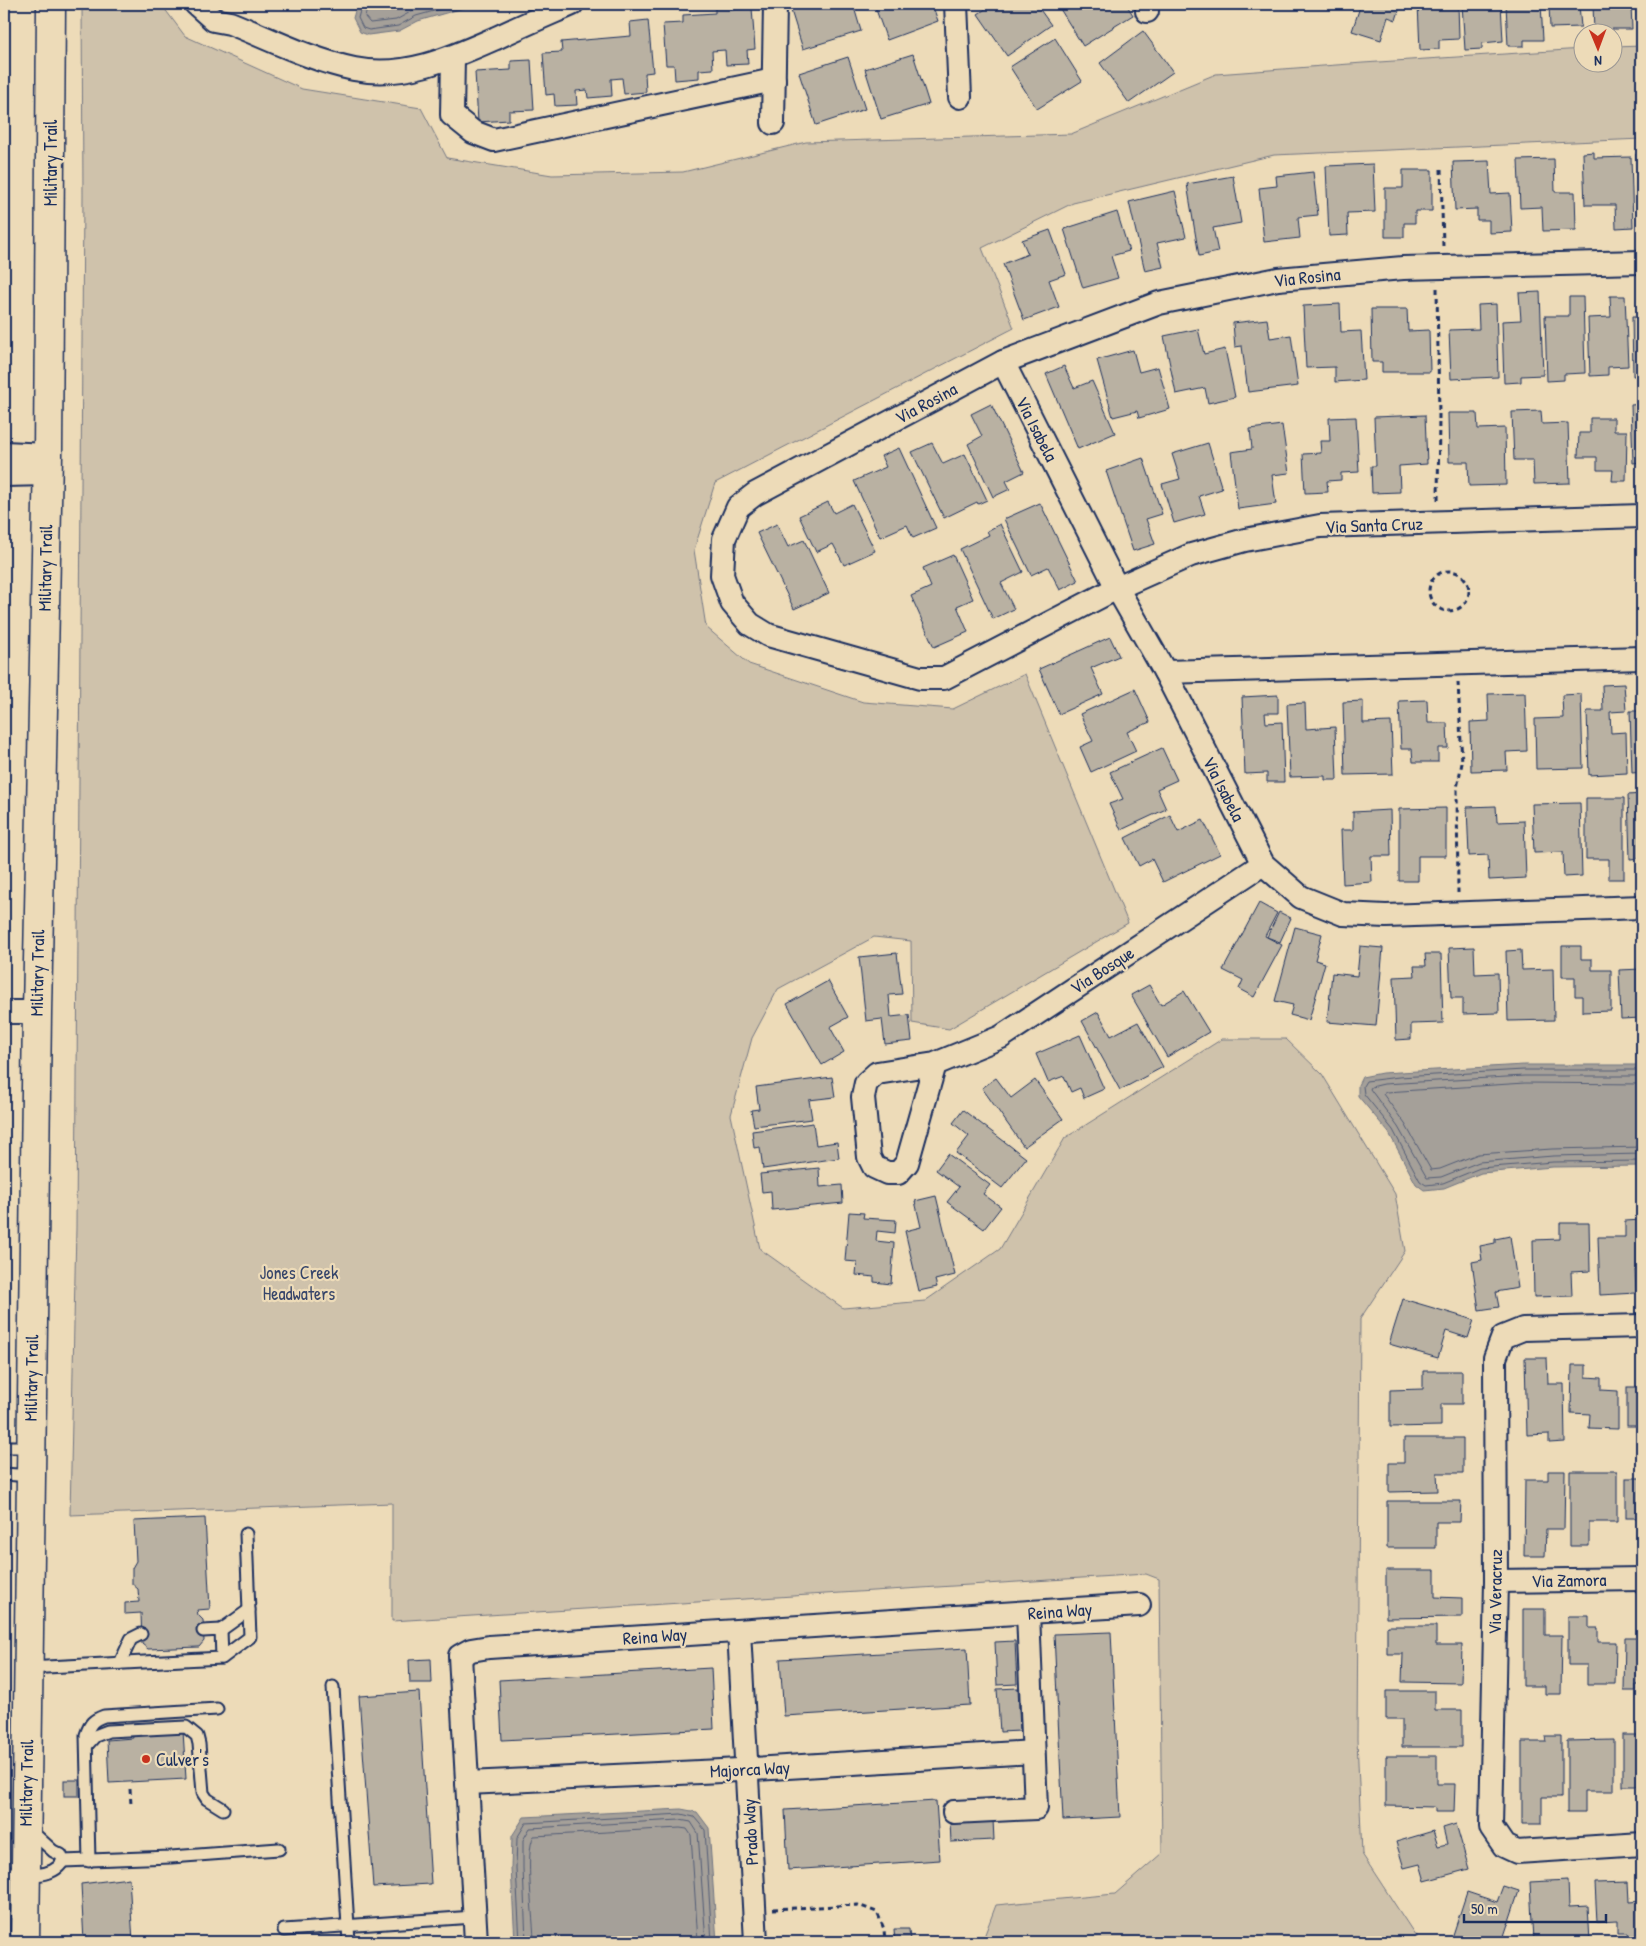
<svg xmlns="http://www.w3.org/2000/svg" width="1646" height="1946" font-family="'Patrick Hand',sans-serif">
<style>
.green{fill:#cfc2ab;stroke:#757884}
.water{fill:#a5a099;stroke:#6e7381}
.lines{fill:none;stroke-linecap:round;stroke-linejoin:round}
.shore{stroke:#525c76;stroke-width:1}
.building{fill:#b9b1a2;stroke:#1b2f5e}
.lane-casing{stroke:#1b2f5e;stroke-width:15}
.street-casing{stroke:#1b2f5e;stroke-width:26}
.secondary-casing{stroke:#1b2f5e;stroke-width:31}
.path{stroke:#1b2f5e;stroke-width:3;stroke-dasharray:5 4;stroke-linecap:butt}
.lane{stroke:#eddbb8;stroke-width:11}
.street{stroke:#eddbb8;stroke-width:22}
.secondary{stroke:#eddbb8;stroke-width:28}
.poi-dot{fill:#c8321e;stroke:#eddbb8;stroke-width:2}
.labels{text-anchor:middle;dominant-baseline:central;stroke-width:4.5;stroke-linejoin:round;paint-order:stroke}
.street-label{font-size:18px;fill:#1b2f5e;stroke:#eddbb8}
.park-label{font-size:18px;fill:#36456a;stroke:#eddbb8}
.poi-label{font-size:18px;fill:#1b2f5e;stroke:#eddbb8;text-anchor:start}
</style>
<rect width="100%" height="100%" fill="#eddbb8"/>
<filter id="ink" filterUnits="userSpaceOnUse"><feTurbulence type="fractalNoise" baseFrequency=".02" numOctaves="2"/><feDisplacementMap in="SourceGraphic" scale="10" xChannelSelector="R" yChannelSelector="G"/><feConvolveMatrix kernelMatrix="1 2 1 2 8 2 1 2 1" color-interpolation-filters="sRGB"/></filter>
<g filter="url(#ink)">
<path class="green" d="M82 4H161L185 36 302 89 421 108 447 158 552 175 683 172 806 142 1071 134 1216 74 1363 63 1583 49 1584 62H1614V47L1642 46V139L1274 155 1073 203 982 248 1014 328 715 483 694 550 706 627 749 664 863 702 953 709 1025 674 1128 923 949 1029 912 1023 911 941 874 937 778 989 752 1038 731 1115 760 1249 843 1308 925 1301 1000 1249 1065 1138 1222 1039H1286L1322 1074 1395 1194 1405 1251 1360 1319 1357 1739 1362 1854 1417 1938 1416 1942H982L996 1905 1115 1894 1162 1853 1159 1579 1146 1574 392 1621V1503L70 1515 76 1228 83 196Z"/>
<g class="water">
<path d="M357 4H477L418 21 399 31 368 35 360 32 353 18Z"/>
<path d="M1524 1065H1642V1166L1553 1167 1481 1173 1444 1188 1424 1190 1416 1184 1389 1133 1358 1096V1085L1362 1077 1382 1073Z"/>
<path d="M681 1809 697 1812 709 1828 717 1942H515L511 1868 512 1836 524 1817Z"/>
</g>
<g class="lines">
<g class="shore">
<path d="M362 4 358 18 363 28 369 30 398 26 416 16 459 4"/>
<path d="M368 4 365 17 370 23 396 20 414 10 436 4"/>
<path d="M1642 1070H1524L1399 1077 1366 1081 1363 1086 1364 1094 1393 1130 1420 1181 1426 1185 1443 1183 1480 1168 1553 1162 1642 1161"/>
<path d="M1642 1076H1524L1384 1084 1371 1087 1370 1089 1398 1127 1427 1178 1441 1177 1479 1162 1553 1156 1642 1154"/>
<path d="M1642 1084 1525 1083 1386 1092 1383 1094 1405 1124 1431 1170 1440 1169 1478 1154 1552 1149 1642 1147"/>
<path d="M520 1942 516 1868 517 1838 526 1823 681 1814 694 1817 705 1830 712 1942"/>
<path d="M526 1942 523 1868V1840L530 1828 680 1820 691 1822 698 1833 706 1942"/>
<path d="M534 1942C534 1921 524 1851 534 1836L680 1828 687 1829 691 1835 698 1942"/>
</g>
</g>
<g class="building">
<path d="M731 4V10L752 8 755 49 747 50 748 64 726 65 725 50 712 51 713 69 699 70V78L675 80 674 65H666L663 24 683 23V15L715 13V5Z"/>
<path d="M789 4H853L861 31 803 49Z"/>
<path d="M874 4H932L938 21 887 40Z"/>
<path d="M993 4H1036L1051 25 1007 56 978 14Z"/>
<path d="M1057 4H1126L1133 15 1083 46Z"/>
<path d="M1361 4H1401L1396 20 1388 17 1381 40 1352 31Z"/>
<path d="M1418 4H1458L1459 39 1439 40V49L1420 50Z"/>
<path d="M1462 4H1501L1503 41 1482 43V49L1465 50Z"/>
<path d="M1506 4H1541L1543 40H1524V46H1508Z"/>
<path d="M1549 4H1587L1579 5 1581 27 1550 28Z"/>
<path d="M1593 4H1631L1632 29H1612V32H1594Z"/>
<path d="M1636 4H1642V38H1637Z"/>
<path d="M648 20 653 72 645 73 646 92 624 94 622 78 611 79 612 96 588 98 587 90 576 91 577 105 555 106 554 94 546 95 543 53 562 52 561 42 631 36 630 22Z"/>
<path d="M1143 31 1173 72 1129 103 1100 63Z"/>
<path d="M1055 38 1082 81 1037 109 1010 67Z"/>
<path d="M913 54 929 104 881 119 865 69Z"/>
<path d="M848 57 865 109 816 125 799 73Z"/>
<path d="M531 60 534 110 509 111V120L478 122 475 72 511 70V61Z"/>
<path d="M1594 152V158L1631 157 1633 227 1616 228 1615 205H1585L1583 153Z"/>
<path d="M1642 153V211H1638L1636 154Z"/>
<path d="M1554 159 1555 192H1575L1576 230 1543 231 1542 207 1520 208 1518 160Z"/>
<path d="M1489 161 1491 194 1510 193 1512 232 1489 233V220H1477V209L1455 210 1453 162Z"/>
<path d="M1373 164 1375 212 1347 213 1348 235 1329 236 1326 166Z"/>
<path d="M1403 170H1432V211H1415V223H1404V237H1385V188H1403Z"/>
<path d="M1313 172 1318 215 1298 217 1300 238 1264 242 1259 188 1277 186 1276 176Z"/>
<path d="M1233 176 1241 223 1213 228 1218 252 1199 256 1187 184Z"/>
<path d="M1175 191 1186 237 1157 243 1163 267 1145 271 1129 202Z"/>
<path d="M1117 212 1129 251 1111 256 1118 278 1083 288 1064 229Z"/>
<path d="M1050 230 1066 274 1049 280 1059 307 1024 320 1003 264 1028 254 1022 240Z"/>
<path d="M1540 292 1543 375 1521 376V382L1504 383 1502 321 1521 320 1519 293Z"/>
<path d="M1610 296H1625L1628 366 1608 367V375L1590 376 1588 318 1611 317Z"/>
<path d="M1569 297H1583L1585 373 1564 374V380L1547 381 1545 316H1569Z"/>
<path d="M1340 304 1341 332 1361 331 1364 380 1335 382V367L1306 368 1303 306Z"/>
<path d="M1496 304 1498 377 1451 379 1449 330 1479 329 1478 305Z"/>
<path d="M1371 309H1407L1408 331 1429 330 1430 372H1382V362H1372Z"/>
<path d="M1632 317H1642V375L1633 376Z"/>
<path d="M1267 319 1270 338 1291 335 1298 386 1248 392 1242 346 1235 347 1233 323Z"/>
<path d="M1198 329 1204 354 1225 349 1235 397 1208 403 1205 388 1176 394 1164 336Z"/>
<path d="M1133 350 1139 372 1158 367 1170 409 1139 418 1137 411 1113 417 1097 360Z"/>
<path d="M1064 366 1074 388 1092 381 1115 433 1078 449 1046 374Z"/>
<path d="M991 404 1024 472 1006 481 1010 489 993 497 968 444 982 436 971 414Z"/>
<path d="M1642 404V462L1633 463 1631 405Z"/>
<path d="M1541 411 1542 424 1568 423 1570 483 1534 484 1533 460H1514L1512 412Z"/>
<path d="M1448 413H1477L1478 429 1505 428 1506 485 1469 486 1468 462H1449Z"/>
<path d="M1425 415 1427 464 1399 466 1400 492 1372 493 1371 466H1376L1374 417Z"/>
<path d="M1356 417 1359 472 1341 473V480L1327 481 1328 492 1305 493 1303 454 1321 453 1320 441H1330L1329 418Z"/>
<path d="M1590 418H1614V431H1627L1626 481H1612L1613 470H1597V457H1578L1579 433H1590Z"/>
<path d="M1282 425 1289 473 1272 475 1276 504 1238 509 1231 452 1252 449 1250 429Z"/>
<path d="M932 443 943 464 965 454 987 500 978 504 977 502 944 518 912 452Z"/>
<path d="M1208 443 1222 489 1199 496 1205 514 1174 523 1162 484 1180 479 1172 454Z"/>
<path d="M899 448 936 528 913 538 907 525 880 537 854 481 886 467 881 456Z"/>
<path d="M1143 458 1162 514 1146 519 1155 544 1133 551 1106 471Z"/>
<path d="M828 502 834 513 852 504 875 551 844 565 833 544 816 552 799 516Z"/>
<path d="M1040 503 1078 581 1060 590 1048 567 1031 575 1004 519Z"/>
<path d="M777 524 788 547 804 540 829 593 794 609 757 533Z"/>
<path d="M1000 524 1023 572 1001 583 1014 609 993 619 960 549 989 535 987 531Z"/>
<path d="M953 555 973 599 957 606 968 632 934 647 911 596 931 587 923 568Z"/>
<path d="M1110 637 1119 656 1091 668 1103 694 1059 714 1039 669Z"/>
<path d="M1624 684 1626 711 1610 712 1611 733 1626 732 1627 773 1589 775 1587 711H1603L1602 685Z"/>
<path d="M1135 689 1150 722 1127 732 1136 751 1091 772 1080 747 1093 741 1080 714Z"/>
<path d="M1525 693 1527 751 1506 752 1507 770 1471 771 1470 722 1489 721 1488 694Z"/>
<path d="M1581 694 1583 768 1536 769 1535 719 1563 718 1562 695Z"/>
<path d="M1278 695V713H1265L1266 723 1282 722 1284 782H1267V773L1245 774 1242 697Z"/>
<path d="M1427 700 1428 723H1447L1448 748H1438V762H1413L1412 749H1401L1399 701Z"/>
<path d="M1363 701V723L1391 722 1393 774 1345 775 1343 702Z"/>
<path d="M1305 703 1306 729 1335 727 1337 780H1325V776L1290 777 1287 704Z"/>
<path d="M1630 711H1642V772L1632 773Z"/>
<path d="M1162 748 1177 780 1157 789 1166 809 1121 830 1109 804 1123 799 1110 772Z"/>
<path d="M1642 794V858L1630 859 1628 795Z"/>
<path d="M1586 798H1624V879H1609V859H1586Z"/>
<path d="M1580 803 1582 876 1564 877 1563 852 1534 853 1532 804Z"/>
<path d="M1496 806 1497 822 1524 821 1526 878 1489 880 1488 855 1469 856 1467 807Z"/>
<path d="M1446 808V856H1418V881H1399V809Z"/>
<path d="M1390 810 1391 856H1371L1372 882 1343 884 1341 830H1353V812Z"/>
<path d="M1170 815 1178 832 1203 820 1220 854 1163 882 1152 859 1139 866 1125 838Z"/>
<path d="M1259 903 1277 913 1265 936 1282 945 1254 997 1239 989 1243 980 1223 970Z"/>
<path d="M1279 912 1291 918 1280 942 1267 937Z"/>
<path d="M1295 927 1322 934 1315 960 1325 963 1309 1020 1290 1015 1293 1005 1275 1001Z"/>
<path d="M1360 946 1383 948 1376 1026 1327 1022 1332 973 1357 976Z"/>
<path d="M1562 946H1581V959H1592V970H1611V1011L1582 1012V996H1575V977H1562Z"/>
<path d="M1474 947 1475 974 1498 973 1499 1013 1463 1014V998H1451L1449 948Z"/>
<path d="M1521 950 1522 970 1553 969 1554 1020 1508 1021 1506 951Z"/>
<path d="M897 953 902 994 889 995 891 1017 909 1015 912 1041 885 1044 882 1019 866 1021 859 957Z"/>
<path d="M1425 954H1441L1443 1023 1411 1024V1039L1396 1040 1394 977 1415 976 1414 966H1426Z"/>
<path d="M1642 969V1018L1621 1019 1619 970Z"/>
<path d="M828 981 848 1017 830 1027 844 1052 822 1065 787 1004Z"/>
<path d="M1149 985 1161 1005 1184 991 1209 1032 1167 1057 1131 995Z"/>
<path d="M1098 1012 1111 1036 1138 1022 1163 1067 1120 1090 1082 1021Z"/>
<path d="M1080 1035 1104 1089 1084 1098 1080 1088 1071 1092 1064 1076 1048 1082 1036 1054Z"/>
<path d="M832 1077 835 1097 809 1100 812 1119 754 1126 751 1110 759 1109 756 1087Z"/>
<path d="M996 1078 1011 1098 1035 1080 1063 1119 1024 1147 982 1088Z"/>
<path d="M963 1110 1026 1158 1002 1188 956 1153 969 1136 953 1123Z"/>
<path d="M813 1123 816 1145 837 1142 839 1158 763 1169 760 1147 754 1148 752 1131Z"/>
<path d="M948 1154 990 1185 983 1194 1001 1207 984 1229 947 1202 959 1187 936 1170Z"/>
<path d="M819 1168 820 1187 842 1185 843 1203 772 1210 771 1191 762 1192 760 1174Z"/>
<path d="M936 1196 955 1275 935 1280 937 1287 919 1291 905 1231 921 1227 915 1201Z"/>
<path d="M849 1212 864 1213 863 1218 896 1220 895 1233 877 1231 876 1241 894 1243 891 1284 874 1282V1277L856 1275 857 1262 845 1261Z"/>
<path d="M1642 1220V1269L1635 1270 1636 1293 1600 1295 1598 1237H1625V1221Z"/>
<path d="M1560 1223H1589L1590 1271 1571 1272 1572 1296 1534 1297 1533 1240 1560 1239Z"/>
<path d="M1510 1236 1518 1288 1496 1292 1499 1307 1479 1310 1472 1262 1482 1260 1480 1246 1495 1243V1239Z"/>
<path d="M1403 1299 1474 1320 1468 1338 1446 1331 1438 1358 1389 1344Z"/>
<path d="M1525 1358H1547L1548 1384H1564L1565 1442 1549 1443V1434L1527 1435Z"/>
<path d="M1572 1365H1586V1377L1601 1378V1390L1618 1391V1429L1589 1428 1590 1414 1571 1413Z"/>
<path d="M1423 1371H1462V1404H1441V1426L1390 1427V1390L1423 1389Z"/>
<rect x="1627" y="1387" width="15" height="39"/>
<path d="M1404 1438H1463V1473H1437L1438 1491 1389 1492V1463H1404Z"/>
<path d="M1548 1471H1565L1564 1529H1546L1545 1556H1524L1525 1480H1548Z"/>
<path d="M1570 1471H1617V1522H1589V1546H1570Z"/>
<rect x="1626" y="1478" width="16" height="40"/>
<path d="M1387 1501H1461L1460 1522H1436V1548H1387Z"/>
<path d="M205 1518 210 1609 197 1610 198 1615 203 1620 204 1641 199 1647 148 1649 142 1644 141 1613 125 1614V1603L139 1602 138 1589 132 1584V1568L136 1561 134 1521Z"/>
<path d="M1386 1570H1435V1597L1462 1598V1617L1386 1618Z"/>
<path d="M1523 1609H1545V1635H1562L1561 1694H1545V1686H1523Z"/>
<path d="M1568 1616H1589V1628H1598V1642H1616L1615 1684H1587V1665H1568Z"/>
<path d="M1387 1626H1436V1645H1462L1461 1683 1402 1682 1403 1654H1387Z"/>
<path d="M1111 1632 1120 1817 1063 1820 1054 1634Z"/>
<path d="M1625 1638H1642V1685H1636V1691H1624Z"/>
<path d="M1015 1641 1017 1684 997 1685 995 1642Z"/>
<path d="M967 1648 970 1705 784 1716 780 1659Z"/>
<path d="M431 1659 432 1683H410L409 1660Z"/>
<path d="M711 1668 714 1729 502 1740 499 1680Z"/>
<path d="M1018 1688 1020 1731 1000 1732 997 1689Z"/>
<path d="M1386 1691H1435V1710H1462V1747H1402V1719H1386Z"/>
<path d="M419 1692 431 1884 373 1887 359 1696Z"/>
<path d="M183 1731 186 1779 109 1783 107 1740 133 1738 132 1734Z"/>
<rect x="1623" y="1735" width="19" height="51"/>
<path d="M1545 1736H1561V1797H1542V1824H1522V1742H1546Z"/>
<path d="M1614 1740V1791H1585V1812H1567V1741Z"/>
<path d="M1386 1756H1437V1784H1455L1454 1812H1435V1807L1386 1806Z"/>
<rect x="64" y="1780" width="15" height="16"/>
<path d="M936 1801 940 1860 788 1870 785 1810Z"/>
<path d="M993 1820 994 1840 951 1842 950 1822Z"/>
<path d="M1456 1824 1469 1869 1425 1881 1420 1864 1404 1868 1396 1842 1433 1831 1438 1846 1447 1844 1443 1828Z"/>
<path d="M129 1878 133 1942H84L81 1884Z"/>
<path d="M1568 1880 1569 1907 1588 1906 1590 1942H1533L1530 1882Z"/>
<path d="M1628 1882 1629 1902 1642 1901V1942H1628L1627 1933H1618V1921L1597 1922 1595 1883Z"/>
<path d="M1503 1886 1519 1891 1502 1942 1451 1941 1467 1892 1497 1902Z"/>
<path d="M894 1929H909L910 1942H895Z"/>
</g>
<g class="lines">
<defs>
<g id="lane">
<path d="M4 1447H30"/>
<path d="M4 1474 30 1476"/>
<path d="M221 1630 249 1610"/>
<path d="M203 1631 221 1630 222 1658"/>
<path d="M120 1663 131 1639 141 1634"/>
<path d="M27 1668 222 1658 250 1637 246 1534"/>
<path d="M333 1687 349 1942"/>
<path d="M87 1745 95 1736 108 1731 186 1727 197 1736 199 1744 203 1793 207 1799 223 1809"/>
<path d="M29 1829 53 1851 61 1855 63 1861"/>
<path d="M63 1861 171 1857 279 1849"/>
<path d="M89 1861 86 1735C90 1723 93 1720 104 1716L217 1709"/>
<path d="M4 1872C22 1875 52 1880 63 1861"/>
<path d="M284 1930 474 1917"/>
</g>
<g id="street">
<path d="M196 4 214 20 230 23C270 39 311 60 354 69 405 79 451 58 496 38 521 26 547 15 572 4"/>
<path d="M956 4 960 97"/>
<path d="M1147 4V11"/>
<path d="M453 57 452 115 473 132 494 140 774 80"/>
<path d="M773 123 775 4"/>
<path d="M1642 262 1403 268 1278 279 1159 303 1003 362 755 494 738 507 724 539 722 575 732 603 750 624 768 635 920 678H944L1117 588 1191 555 1245 540 1320 526 1642 516"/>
<path d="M1003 362 1117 588 1165 672 1263 864 1301 897 1343 914 1386 916 1642 907"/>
<path d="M4 453 48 455"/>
<path d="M4 475 47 474"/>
<path d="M1165 672 1642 658"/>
<path d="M4 1012H37"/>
<path d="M935 1064 907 1163 898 1173H887L874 1167 869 1157 863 1097 866 1083 877 1073 935 1064 1001 1037 1263 864"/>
<path d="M1642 1326 1523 1329 1503 1337 1495 1358 1496 1581 1491 1827 1504 1846 1517 1852 1642 1844"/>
<path d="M1496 1581 1642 1579"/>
<path d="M739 1631 756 1942"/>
<path d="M467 1783 721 1771 1033 1752"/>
<path d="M954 1812 1036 1808 1028 1613"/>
<path d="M476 1942 460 1656 471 1650 489 1647 1139 1605"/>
</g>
<path id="secondary" d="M25 1942 37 1012 48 455 51 4"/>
</defs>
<use href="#lane" class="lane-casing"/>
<use href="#street" class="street-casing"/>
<use href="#secondary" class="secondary-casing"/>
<g class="path">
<path d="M1441 169 1443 247"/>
<path d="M1437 288 1439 415 1438 503"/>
<circle cx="1449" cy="591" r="20"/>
<path d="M1458 682 1462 763 1457 788 1458 893"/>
<path d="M130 1789 131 1805"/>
<path d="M773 1909 858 1905 877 1912 884 1929 885 1942"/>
</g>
<use href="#lane" class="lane"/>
<use href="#street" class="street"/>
<use href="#secondary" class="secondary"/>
</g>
</g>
<circle class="poi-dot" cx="146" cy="1759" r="5"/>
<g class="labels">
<g class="street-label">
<text transform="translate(50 163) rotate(-90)">Military Trail</text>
<text transform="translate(1307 277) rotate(-6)">Via Rosina</text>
<text transform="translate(926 403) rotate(-28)">Via Rosina</text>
<text transform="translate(1037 429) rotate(63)">Via Isabela</text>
<text transform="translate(1374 525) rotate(-2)">Via Santa Cruz</text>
<text transform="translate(45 568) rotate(-89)">Military Trail</text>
<text transform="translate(1224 789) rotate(63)">Via Isabela</text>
<text transform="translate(1102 970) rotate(-33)">Via Bosque</text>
<text transform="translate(37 973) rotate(-89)">Military Trail</text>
<text transform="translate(31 1378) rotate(-89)">Military Trail</text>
<text transform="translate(1569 1580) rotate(-1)">Via Zamora</text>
<text transform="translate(1495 1592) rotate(-89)">Via Veracruz</text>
<text transform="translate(1060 1611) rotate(-4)">Reina Way</text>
<text transform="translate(655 1636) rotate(-4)">Reina Way</text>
<text transform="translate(750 1769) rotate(-3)">Majorca Way</text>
<text transform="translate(26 1783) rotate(-89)">Military Trail</text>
<text transform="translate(750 1832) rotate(-93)">Prado Way</text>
</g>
<g class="park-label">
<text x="299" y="1272">Jones Creek<tspan x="299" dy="21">Headwaters</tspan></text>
</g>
<g class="poi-label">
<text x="156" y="1759">Culver's</text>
</g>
</g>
<rect width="1646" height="1946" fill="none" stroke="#eddbb8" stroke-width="20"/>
<rect x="10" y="10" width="1626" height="1926" fill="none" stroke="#1b2f5e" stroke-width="2" filter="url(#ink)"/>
<g transform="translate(1598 48) rotate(179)"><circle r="24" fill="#eddbb8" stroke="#999694"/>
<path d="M0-4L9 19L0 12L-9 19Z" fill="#c8321e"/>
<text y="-8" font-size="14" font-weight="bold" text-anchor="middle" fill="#1b2f5e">N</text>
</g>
<path d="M1464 1914v8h142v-8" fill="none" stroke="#1b2f5e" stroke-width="2.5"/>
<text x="1471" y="1914" font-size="15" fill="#1b2f5e" stroke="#eddbb8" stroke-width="4" paint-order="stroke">50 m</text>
</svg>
